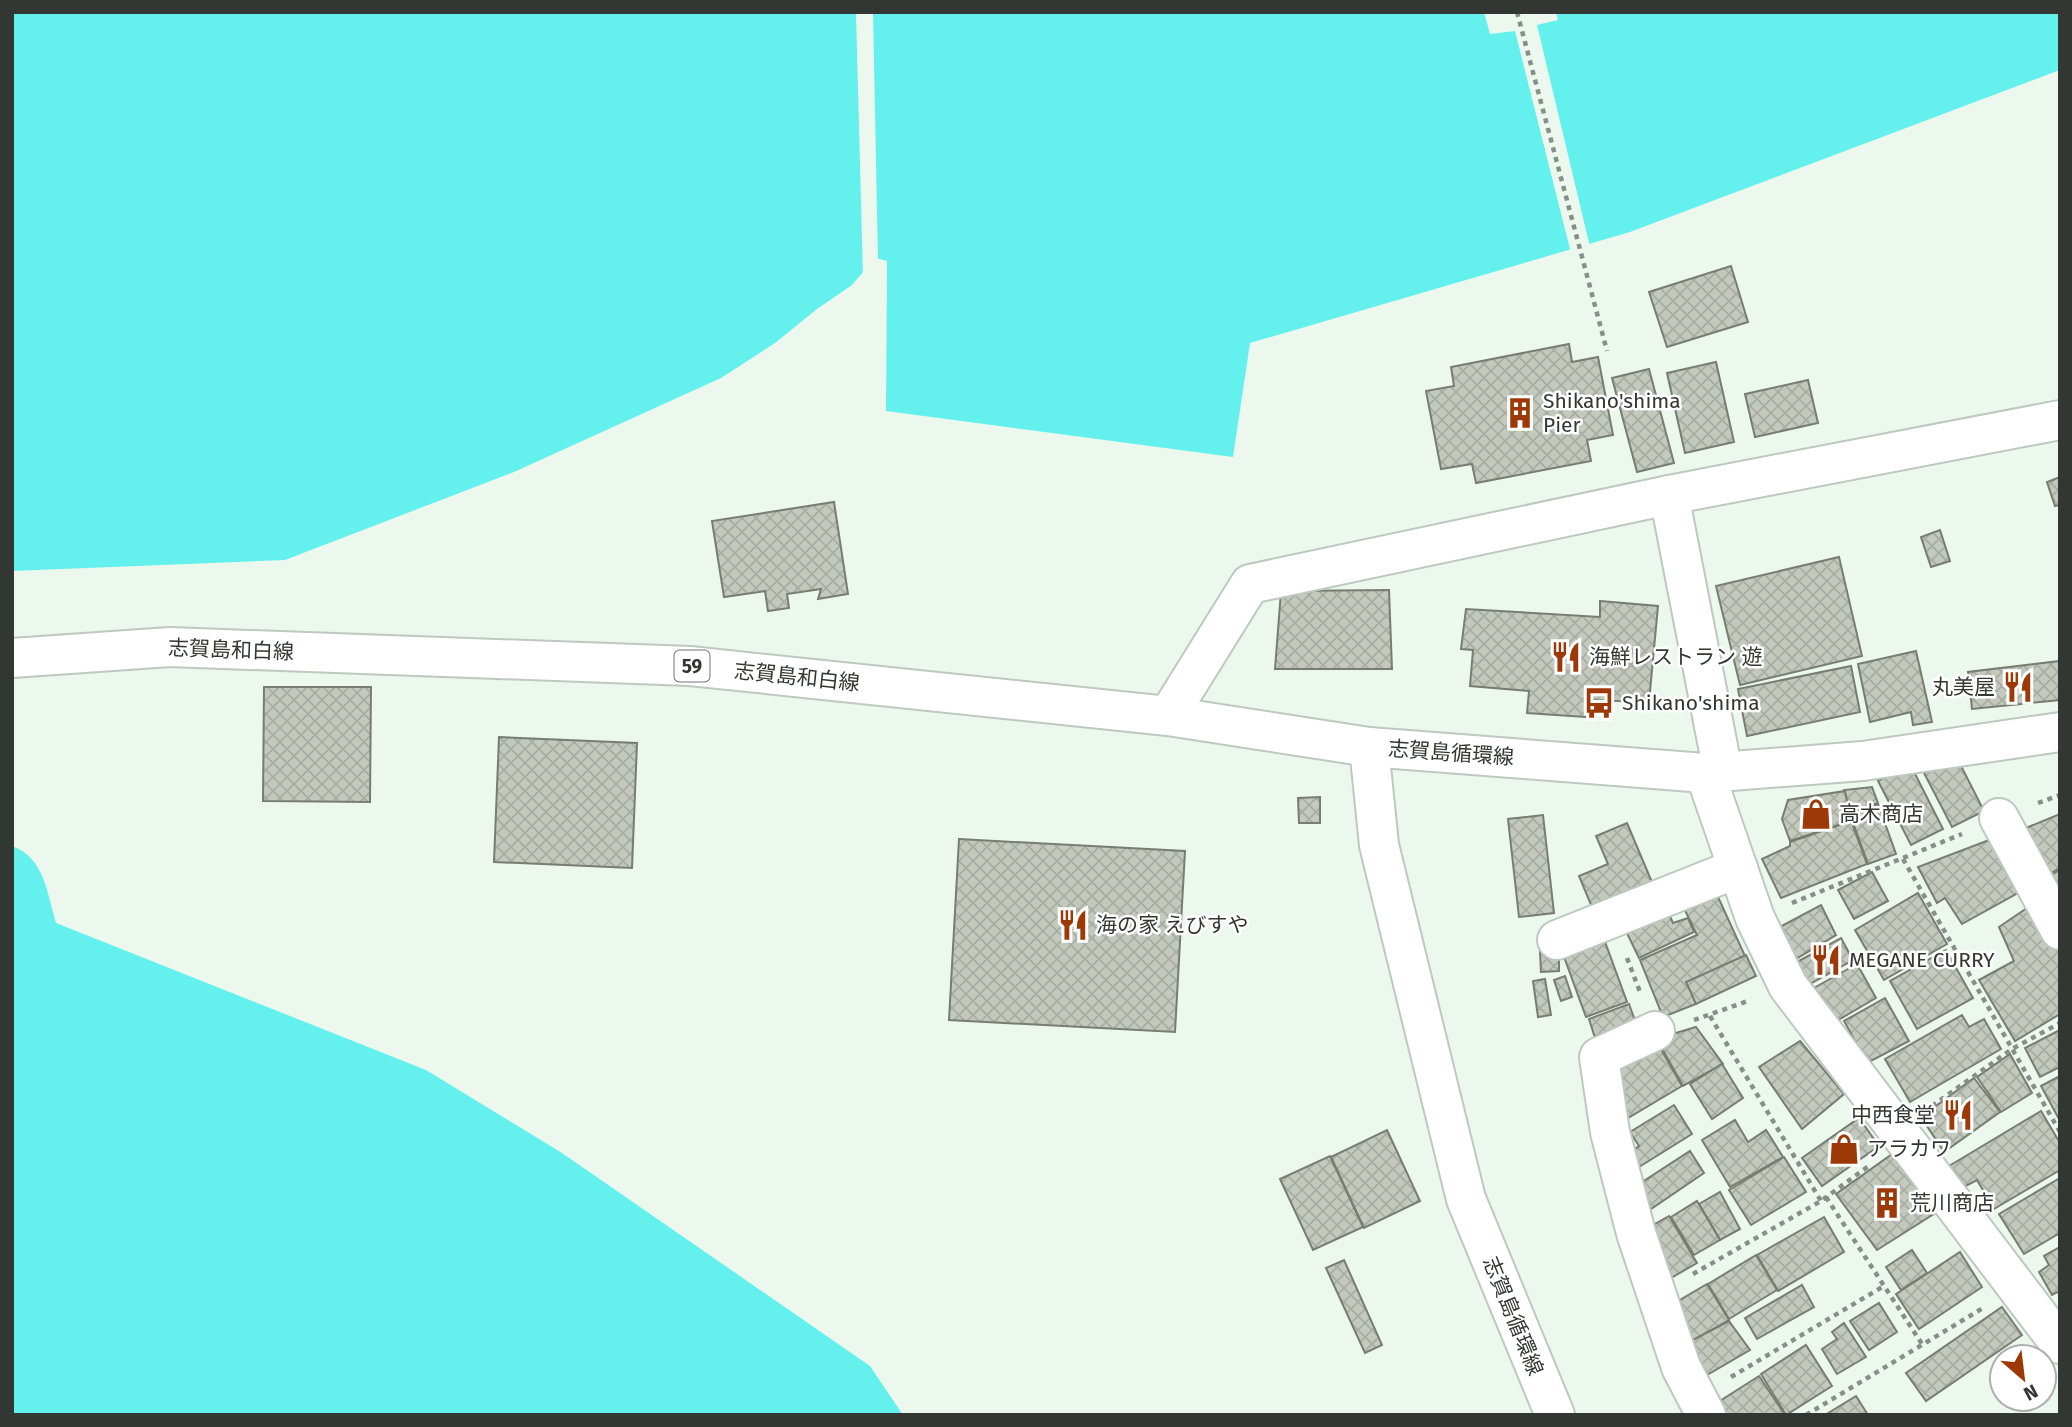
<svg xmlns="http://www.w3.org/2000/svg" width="2072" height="1427" font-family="'Fira Sans','Noto Sans JP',sans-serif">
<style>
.water{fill:#64f1ee}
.pier{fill:#ecf8ee}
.building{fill:url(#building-cross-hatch);stroke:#777d71;stroke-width:2}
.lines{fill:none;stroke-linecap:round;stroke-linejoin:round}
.minor-casing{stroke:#bdc9bf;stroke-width:42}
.major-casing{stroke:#bdc9bf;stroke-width:42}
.path{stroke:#878f88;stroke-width:4.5;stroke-dasharray:5 5;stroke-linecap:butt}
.minor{stroke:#fff;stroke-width:38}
.major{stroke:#fff;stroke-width:38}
.labels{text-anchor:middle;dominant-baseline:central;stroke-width:5;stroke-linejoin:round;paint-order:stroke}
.shield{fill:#fff;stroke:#707370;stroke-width:2}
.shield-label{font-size:19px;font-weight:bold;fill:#323733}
.poi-label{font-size:21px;fill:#323733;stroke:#fff;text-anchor:start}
.street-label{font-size:21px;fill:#323733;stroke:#fff}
</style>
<defs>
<pattern id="building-cross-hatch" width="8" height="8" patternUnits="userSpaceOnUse" patternTransform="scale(1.75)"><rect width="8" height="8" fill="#c3c9bd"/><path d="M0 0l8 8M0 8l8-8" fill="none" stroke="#a8ada3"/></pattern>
</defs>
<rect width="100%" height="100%" fill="#ecf8ee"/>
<g class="water">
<path d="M12 12H2060V70L1630 232 1250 343 1233 457 886 411 887 261 875 258 852 285 817 309 775 343 721 378 514 472 285 560 12 571Z"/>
<path d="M12 846C45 858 47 894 56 923L426 1070 562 1153 870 1366 903 1415H12Z"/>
</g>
<g class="pier">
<path d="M856 12H873L878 262 863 278Z"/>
<path d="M1484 12H1556L1558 20 1537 25 1590 247 1571 253 1515 31 1490 34Z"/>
</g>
<g class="building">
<path d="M1731 266 1748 322 1667 347 1649 292Z"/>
<path d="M1569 344 1572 362 1598 357 1613 435 1587 440 1591 461 1476 483 1472 464 1441 469 1426 391 1454 386 1451 367Z"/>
<path d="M1716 362 1734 442 1685 453 1667 373Z"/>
<path d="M1649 369 1674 463 1637 472 1612 378Z"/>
<path d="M1808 380 1818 423 1755 437 1745 394Z"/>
<path d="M2060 477V505L2055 506 2047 482Z"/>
<path d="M834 502 848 594 818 599 821 589 787 594 789 608 768 611 765 591 724 597 712 521Z"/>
<path d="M1940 530 1950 561 1931 567 1921 537Z"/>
<path d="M1839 557 1862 656 1740 685 1716 586Z"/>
<path d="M1389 590 1392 669H1275L1281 591Z"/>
<path d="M1600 601 1658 606 1649 702 1586 700 1585 717 1527 713 1529 691 1470 686 1473 650 1461 649 1466 609 1600 617Z"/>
<path d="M1916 651 1932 722 1913 725 1911 712 1870 722 1858 664Z"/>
<path d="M2060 661V700L1972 709 1968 672Z"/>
<path d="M1851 666 1860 712 1747 736 1738 689Z"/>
<path d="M264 687H371L370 802 263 801Z"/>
<path d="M499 737 637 743 632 868 494 862Z"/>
<path d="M1956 756 1984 811 1952 827 1924 773Z"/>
<path d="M1910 764 1943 829 1911 845 1878 781Z"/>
<path d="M1872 787 1878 803 1849 812 1844 790Z"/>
<path d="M1845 791 1851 821 1790 841 1782 819 1788 800Z"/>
<path d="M1320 797V823H1299L1298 798Z"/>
<path d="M1878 804 1896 854 1868 864 1850 814Z"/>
<path d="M2060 814V868L2051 873 2026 828Z"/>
<path d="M1543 815 1554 913 1519 917 1508 819Z"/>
<path d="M1851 821 1867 864 1781 898 1762 859 1790 846V842Z"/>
<path d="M1627 823 1654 887 1594 912 1579 876 1608 864 1596 836Z"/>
<path d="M1997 837 2025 889 1962 924 1945 898 1937 903 1918 867Z"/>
<path d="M959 839 1185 851 1175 1032 949 1020Z"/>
<path d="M2060 870V891L2051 875Z"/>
<path d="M1872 872 1888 901 1854 919 1838 890Z"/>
<path d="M1713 886 1745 956 1687 982 1696 1004 1663 1017 1640 960 1697 935 1680 900Z"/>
<path d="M1918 893 1947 944 1884 980 1855 930Z"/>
<path d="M2033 904 2060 952V1014L2015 1041 1979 980 2014 961 1999 927Z"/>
<path d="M1665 905 1673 923 1688 918 1694 932 1639 958 1622 923Z"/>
<path d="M1821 905 1836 935 1794 960 1778 928Z"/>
<path d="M1841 938 1853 960 1808 985 1797 962Z"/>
<path d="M1604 939 1627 1002 1586 1017 1563 954Z"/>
<path d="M1946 950 1973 998 1917 1029 1890 981Z"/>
<path d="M1540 952H1559V971L1541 972Z"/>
<path d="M1746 955 1756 976 1696 1004 1686 982Z"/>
<path d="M1857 964 1876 998 1833 1023 1812 989Z"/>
<path d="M1565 976 1572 997 1561 1001 1554 980Z"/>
<path d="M1545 979 1551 1015 1538 1017 1533 981Z"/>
<path d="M1885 998 1909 1041 1867 1063 1844 1021Z"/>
<path d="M1629 1004 1637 1026 1596 1041 1589 1019Z"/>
<path d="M1962 1015 1969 1027 1984 1019 2001 1049 1910 1102 1885 1059Z"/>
<path d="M1696 1027 1723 1064 1683 1086 1659 1043 1676 1033Z"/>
<path d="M2060 1030V1067L2040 1077 2025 1048Z"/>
<path d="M1800 1041 1844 1094 1802 1129 1759 1067Z"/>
<path d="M1658 1044 1682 1086 1628 1118 1615 1082 1617 1066Z"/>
<path d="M2010 1054 2032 1093 2001 1112 1977 1077Z"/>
<path d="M1722 1064 1743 1098 1712 1119 1690 1084Z"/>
<path d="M2060 1076V1121L2041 1086Z"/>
<path d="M1974 1078 2000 1112 1944 1152 1921 1117Z"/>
<path d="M1674 1105 1692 1134 1639 1167 1629 1153 1639 1146 1630 1132Z"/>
<path d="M2041 1111 2060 1143V1170L1994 1209 1977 1180 1962 1188 1949 1166Z"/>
<path d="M1859 1118 1879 1146 1822 1186 1802 1158Z"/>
<path d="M1735 1120 1748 1142 1766 1130 1783 1157 1730 1187 1702 1140Z"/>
<path d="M1387 1130 1420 1201 1364 1228 1331 1157Z"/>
<path d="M1690 1151 1704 1173 1648 1211 1633 1188Z"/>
<path d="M1895 1152 1937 1212 1877 1250 1836 1194Z"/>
<path d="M1330 1156 1363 1227 1313 1250 1280 1179Z"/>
<path d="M1784 1157 1806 1192 1751 1225 1729 1190Z"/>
<path d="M2060 1178V1233L2024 1254 1999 1214Z"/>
<path d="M1720 1192 1740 1229 1720 1240 1699 1204Z"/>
<path d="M1697 1201 1720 1240 1694 1255 1671 1217Z"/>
<path d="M1669 1216 1697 1263 1664 1282 1648 1228Z"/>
<path d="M1824 1217 1844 1252 1778 1291 1757 1255Z"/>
<path d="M2060 1247V1291L2052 1295 2039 1272 2049 1265 2044 1256Z"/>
<path d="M1912 1250 1927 1273 1901 1290 1886 1267Z"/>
<path d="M1960 1252 1982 1287 1919 1329 1896 1294Z"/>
<path d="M1756 1255 1777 1290 1729 1319 1708 1284Z"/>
<path d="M1344 1260 1382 1345 1365 1353 1326 1268Z"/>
<path d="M1707 1284 1729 1320 1685 1345 1668 1307Z"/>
<path d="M1802 1285 1814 1307 1757 1339 1745 1318Z"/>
<path d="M1879 1303 1897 1332 1869 1350 1850 1321Z"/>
<path d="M2002 1307 2022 1335 1926 1401 1906 1373Z"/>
<path d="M1729 1321 1750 1350 1700 1379 1685 1344Z"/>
<path d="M1844 1323 1866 1357 1837 1374 1822 1349 1837 1339 1832 1332Z"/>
<path d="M1806 1345 1832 1386 1786 1415 1761 1374Z"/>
<path d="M1759 1376 1785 1415H1718L1712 1406Z"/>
<path d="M1856 1396 1868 1415H1825Z"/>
</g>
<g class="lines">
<defs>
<g id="minor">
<path d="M1669 495 1723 772"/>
<path d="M1168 716 1250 584 1669 495 2060 420"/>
<path d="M1705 773 1755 918 1788 986 2060 1344"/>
<path d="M1999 818 2060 930"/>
<path d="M1557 940 1738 868"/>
<path d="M1655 1031 1599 1057 1610 1132 1636 1233 1681 1367 1706 1415"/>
</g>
<g id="major">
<path d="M12 658 170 647 690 666 1168 716 1369 747 1705 773 1863 761 2060 732"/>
<path d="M1369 747 1379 845 1466 1199 1555 1415"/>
</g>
</defs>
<use href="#minor" class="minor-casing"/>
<use href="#major" class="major-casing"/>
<g class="path">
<path d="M1517 12 1607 351"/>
<path d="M2038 803 2060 795"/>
<path d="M1903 859 2060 1132"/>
<path d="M1792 903 1962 834"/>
<path d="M1627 958 1640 992"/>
<path d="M1710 1016 1821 1201"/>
<path d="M1694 1020 1748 1001"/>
<path d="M1932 1106 2012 1049 2060 1023"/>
<path d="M1826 1197 1922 1344"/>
<path d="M1693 1274 1821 1201 1870 1165"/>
<path d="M1731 1377 1884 1286"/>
<path d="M1806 1415 1983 1308"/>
</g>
<use href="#minor" class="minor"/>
<use href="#major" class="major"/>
</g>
<defs>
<symbol id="building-bare" viewBox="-9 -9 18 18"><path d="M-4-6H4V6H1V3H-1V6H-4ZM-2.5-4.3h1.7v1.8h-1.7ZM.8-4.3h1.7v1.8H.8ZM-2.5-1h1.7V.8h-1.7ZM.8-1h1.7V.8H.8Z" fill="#9d3807" stroke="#fff" stroke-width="2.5" paint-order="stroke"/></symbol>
<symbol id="restaurant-bare" viewBox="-9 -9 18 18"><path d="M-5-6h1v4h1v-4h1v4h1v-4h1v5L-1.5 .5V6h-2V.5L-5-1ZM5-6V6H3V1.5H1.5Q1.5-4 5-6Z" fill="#9d3807" stroke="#fff" stroke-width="2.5" paint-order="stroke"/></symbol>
<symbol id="bus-bare" viewBox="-9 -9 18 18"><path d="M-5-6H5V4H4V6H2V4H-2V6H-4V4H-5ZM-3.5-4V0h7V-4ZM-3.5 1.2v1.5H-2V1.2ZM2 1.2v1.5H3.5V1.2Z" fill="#9d3807" stroke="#fff" stroke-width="2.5" paint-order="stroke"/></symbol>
<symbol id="shop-bare" viewBox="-9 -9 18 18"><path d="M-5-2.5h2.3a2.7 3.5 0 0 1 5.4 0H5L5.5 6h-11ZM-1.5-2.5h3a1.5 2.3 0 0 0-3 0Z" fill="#9d3807" stroke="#fff" stroke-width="2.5" paint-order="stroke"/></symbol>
</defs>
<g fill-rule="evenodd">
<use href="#building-bare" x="1498" y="391" width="44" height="44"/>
<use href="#restaurant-bare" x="1544" y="635" width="44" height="44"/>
<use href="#restaurant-bare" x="1996" y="665" width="44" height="44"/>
<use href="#bus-bare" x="1577" y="681" width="44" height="44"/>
<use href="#shop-bare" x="1794" y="792" width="44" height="44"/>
<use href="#restaurant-bare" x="1051" y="903" width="44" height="44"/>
<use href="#restaurant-bare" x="1804" y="938" width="44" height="44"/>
<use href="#restaurant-bare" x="1936" y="1093" width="44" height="44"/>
<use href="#shop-bare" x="1822" y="1127" width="44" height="44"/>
<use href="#building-bare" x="1865" y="1181" width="44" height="44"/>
</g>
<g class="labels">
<rect class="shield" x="674.5" y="650.5" width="35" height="31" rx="5"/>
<g class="shield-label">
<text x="692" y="666">59</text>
</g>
<g class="poi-label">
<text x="1543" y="401">Shikano'shima<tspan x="1543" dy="24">Pier</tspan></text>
<text x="1589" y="657">海鮮レストラン 遊</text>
<text x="1995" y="687" text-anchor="end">丸美屋</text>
<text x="1622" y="703">Shikano'shima</text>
<text x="1839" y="814">高木商店</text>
<text x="1096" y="925">海の家 えびすや</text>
<text x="1849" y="960">MEGANE CURRY</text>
<text x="1935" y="1115" text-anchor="end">中西食堂</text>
<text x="1867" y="1149">アラカワ</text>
<text x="1910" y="1203">荒川商店</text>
</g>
<g class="street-label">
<text transform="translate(231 650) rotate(2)">志賀島和白線</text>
<text transform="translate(797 677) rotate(6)">志賀島和白線</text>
<text transform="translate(1451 753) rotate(4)">志賀島循環線</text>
<text transform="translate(1513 1316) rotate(68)">志賀島循環線</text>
</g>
</g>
<rect width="2072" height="1427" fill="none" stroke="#323733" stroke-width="28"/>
<g transform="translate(2023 1378) rotate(152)"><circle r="33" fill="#ffffff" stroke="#adafad" stroke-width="2"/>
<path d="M0-5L12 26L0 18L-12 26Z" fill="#9d3807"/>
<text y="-10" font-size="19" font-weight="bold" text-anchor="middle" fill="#323733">N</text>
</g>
</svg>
